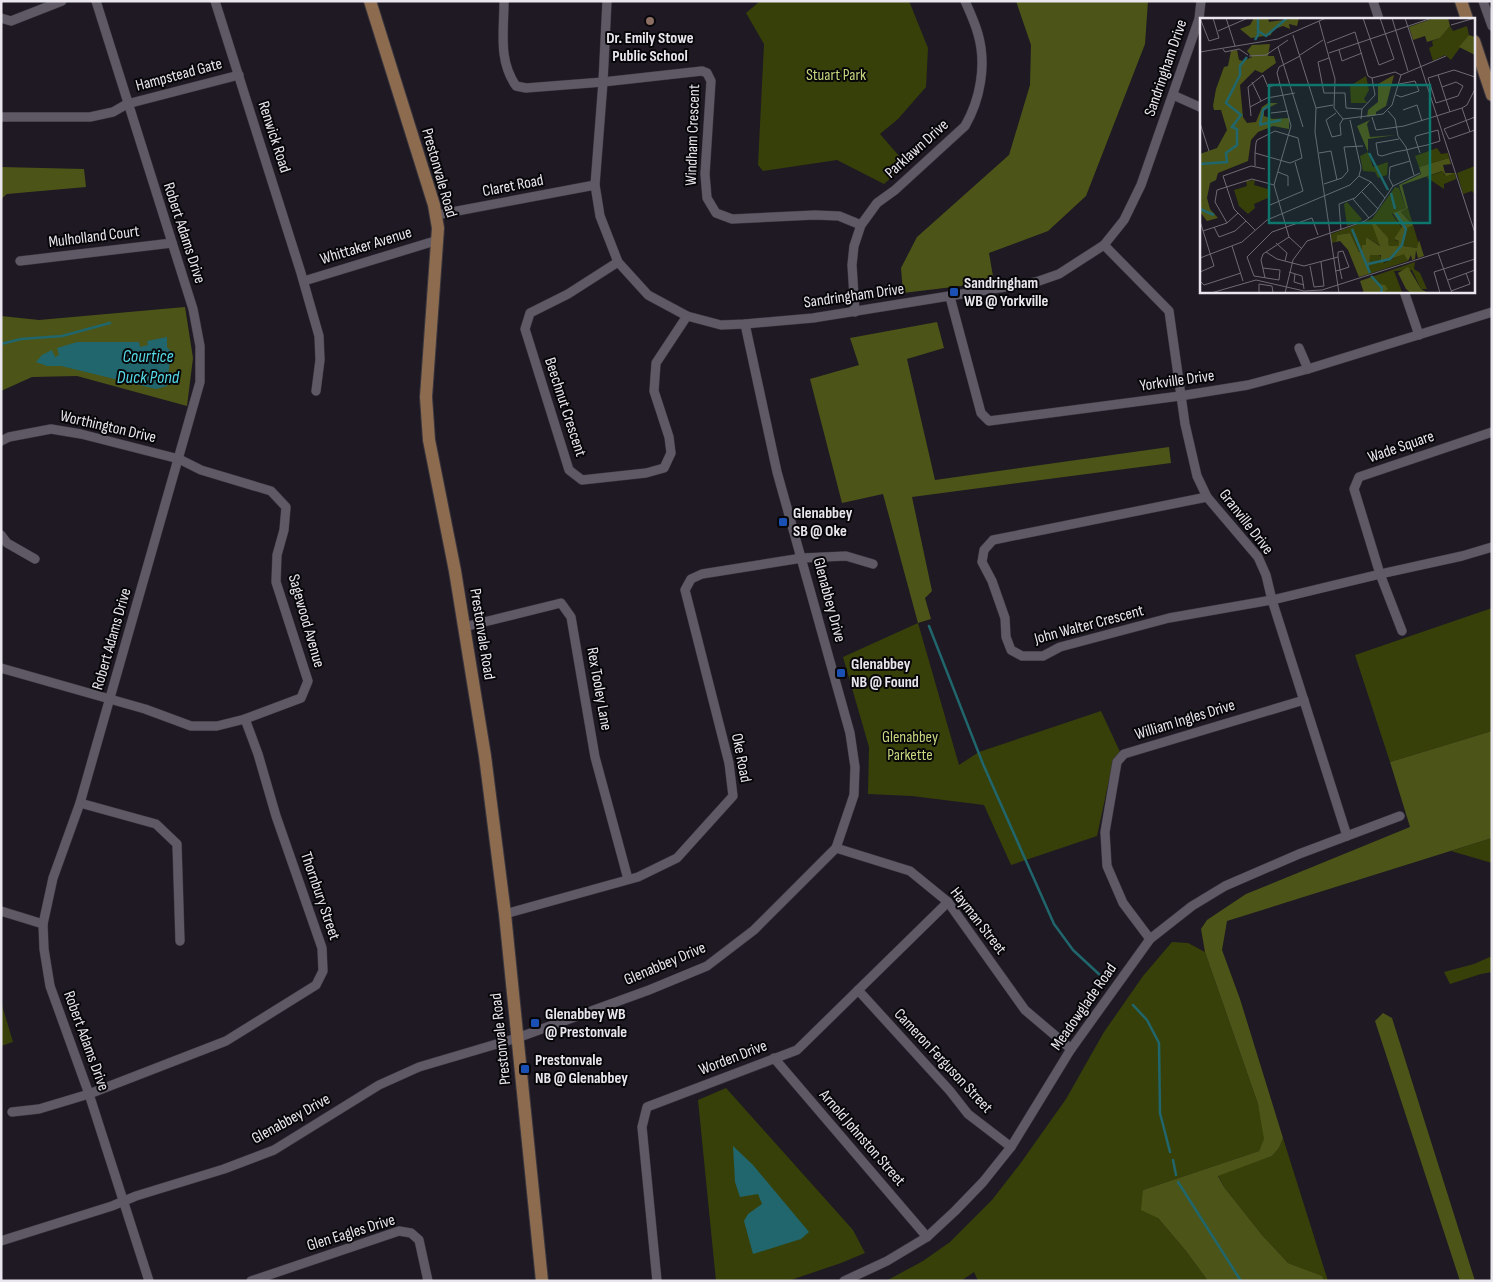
<svg xmlns="http://www.w3.org/2000/svg" width="1493" height="1282" font-family="'Sofia Sans Condensed',sans-serif">
<style>
.green{fill:#384009}
.forest{fill:#4c5517}
.water{fill:#20666c}
.lines{fill:none;stroke-linecap:round;stroke-linejoin:round}
.stream{stroke:#20666c;stroke-width:2.5}
.street-casing{stroke:#3a363e;stroke-width:10}
.secondary-casing{stroke:#3a363e;stroke-width:14}
.street{stroke:#5e5965;stroke-width:9}
.secondary{stroke:#8c6b4f;stroke-width:12}
.education-dot{fill:#8d6e63;stroke:#070609;stroke-width:2}
.transit-dot{fill:#1a4fb4;stroke:#070609;stroke-width:2}
.labels{text-anchor:middle;dominant-baseline:central;stroke-width:4;stroke-linejoin:round;paint-order:stroke}
.poi-label{font-size:16px;font-weight:bold;fill:#e9e6ed;stroke:#070609;text-anchor:start}
.street-label{font-size:16px;fill:#e9e6ed;stroke:#070609}
.park-label{font-size:16px;fill:#c6d67e;stroke:#070609}
.water-label{font-size:18px;font-style:italic;fill:#54d9e5;stroke:#070609}
.inset-river{fill:none;stroke:#20666c;stroke-width:2.5}
.inset-road{fill:none;stroke:#6f6b74;stroke-width:1}
.view{fill:#0f766e;fill-opacity:0.15;stroke:#0f766e;stroke-width:2.5}
.inset-edge{fill:none;stroke:#e9e6ed;stroke-width:2.5}
</style>
<rect width="100%" height="100%" fill="#1e1923"/>
<g class="green">
<path d="M760 1H909L928 48 926 87 898 119 880 134 906 164 884 184 837 160 763 171 758 165 764 44 746 13Z"/>
<path d="M1492 608V731L1390 762 1355 655Z"/>
<path d="M918 623 959 765 979 752 1101 711 1121 754 1109 780 1097 836 1011 865 984 805 912 796 868 794 869 747 843 657Z"/>
<path d="M1492 838V863L1451 851Z"/>
<path d="M1172 942 1188 943 1205 952 1258 1104 1265 1139 1259 1151 1143 1190 1158 1218 1186 1251 1208 1281H978L974 1272 961 1281H886L923 1261 950 1242 992 1200 1020 1164 1066 1099 1104 1032 1143 976Z"/>
<path d="M1492 956V972L1481 974 1450 984 1444 972 1474 964Z"/>
<path d="M1 1002 13 1042 1 1046Z"/>
<path d="M726 1088 853 1230 865 1253 841 1263 788 1281H716L698 1100Z"/>
<path d="M1283 1138 1328 1281H1324L1321 1276 1288 1263 1262 1235 1224 1187 1218 1175 1272 1156 1279 1148Z"/>
</g>
<g class="forest">
<path d="M1016 1H1148L1145 44 1086 196 1048 231 989 253 994 282 903 293 901 268 917 237 1009 155 1030 85 1031 45Z"/>
<path d="M1 167 84 169 86 187 7 194 1 199Z"/>
<path d="M185 307 193 358 187 406 77 376 32 377 1 391V316L39 320Z"/>
<path d="M937 322 944 348 907 359 935 480 1169 447 1171 463 912 497 932 591 925 598 931 619 918 623 883 494 842 503 810 379 859 365 850 338Z"/>
<path d="M1492 731V838L1227 921 1222 950 1240 999 1283 1138 1279 1148 1272 1156 1218 1176 1224 1187 1262 1235 1288 1263 1322 1276 1324 1281H1208L1186 1251 1158 1218 1141 1210 1143 1190 1259 1151 1264 1139 1258 1104 1205 952 1201 929 1207 920 1246 894 1410 827 1390 762Z"/>
<path d="M1383 1013 1392 1018 1475 1281H1460L1375 1021Z"/>
</g>
<g class="water">
<path d="M167 337V347L175 356 170 360 167 386 156 389 61 366H47L36 362 42 355 52 350 55 357 59 355 57 348 77 342H139L140 347 148 345 147 341Z"/>
<path d="M733 1146 753 1165 809 1232 801 1239 753 1254 744 1221 748 1214 762 1204 758 1194 740 1197 735 1182Z"/>
</g>
<g class="lines">
<g class="stream">
<path d="M1 344 21 339 62 336 110 323"/>
<path d="M929 626 983 764 1054 924 1073 950 1101 976"/>
<path d="M1133 1005 1147 1020 1159 1043 1160 1113 1170 1152"/>
<path d="M1173 1160 1176 1175"/>
<path d="M1178 1182 1241 1281"/>
</g>
<defs>
<g id="street">
<path d="M96 1 193 309 200 346V382L80 803 53 878 43 924 44 949 50 986 89 1094 149 1281"/>
<path d="M215 1 301 273 319 336 320 360 316 391"/>
<path d="M504 1C504 32 498 60 516 86L526 88 603 82 702 71 707 73 711 81 705 174 707 198 716 213 732 219 815 215 839 216 861 225"/>
<path d="M607 1 603 82 595 185 600 216 618 262 648 295 687 316 721 325 745 324 813 318 1036 282 1059 274 1104 245 1124 220 1141 185 1199 19 1201 1"/>
<path d="M1373 1 1379 19"/>
<path d="M1483 1 1492 26"/>
<path d="M1 18 11 21 62 1"/>
<path d="M1173 95 1202 108"/>
<path d="M1 117H90L113 112 127 104 239 75"/>
<path d="M436 215 595 185"/>
<path d="M1104 245 1169 311 1185 424 1197 476 1207 497 1258 557 1266 575 1272 600 1347 836"/>
<path d="M20 261 172 243"/>
<path d="M618 262 568 294 530 313 525 329 569 470 582 480 646 473 664 468 671 453 669 437 654 391 656 363 687 316"/>
<path d="M304 281 438 240"/>
<path d="M1404 291 1419 335"/>
<path d="M950 297 981 413 989 421 1180 396 1248 385 1308 369 1492 312"/>
<path d="M855 312 852 265 854 246 861 225 877 203 895 190 965 126C980 100 987 65 978 34 975 23 970 12 965 1"/>
<path d="M1299 348 1308 369"/>
<path d="M1 441 9 437 51 429 81 434 179 459 201 470 271 491 286 507 284 530 277 555 276 582 308 681 301 698 245 719 217 726H191L145 709 1 668"/>
<path d="M1207 497 993 540 984 550 982 562 992 581 1005 618 1006 637 1011 650 1022 656H1043L1060 647 1169 618 1272 600 1380 574 1462 556 1492 547"/>
<path d="M1 535 7 543 35 559"/>
<path d="M464 627 561 603 571 617 595 757 628 879"/>
<path d="M1402 631 1380 574 1354 489 1359 477 1492 432"/>
<path d="M80 803 156 824 177 844 180 941"/>
<path d="M836 848 910 871 948 902 1025 1010 1071 1049"/>
<path d="M1 911 43 924"/>
<path d="M505 914 638 877 677 858 733 796 729 763 685 590 691 579 702 574 802 558 846 556 873 564"/>
<path d="M1150 939 1123 903 1107 866 1105 832 1117 762 1124 754 1304 700"/>
<path d="M858 990 950 1091 968 1114 1011 1147"/>
<path d="M774 1058 927 1237"/>
<path d="M12 1112 39 1109 89 1094 226 1041 316 985 323 971 322 948 276 816 258 754 245 719"/>
<path d="M1 1241 112 1206 136 1196 224 1169 274 1150 379 1085 419 1067 517 1038 649 990 707 966 754 930 836 848 854 795 855 767 850 733 777 472 745 324"/>
<path d="M251 1281 399 1231 411 1233 419 1240 428 1281"/>
<path d="M657 1281 642 1127 647 1107 797 1050 948 902"/>
<path d="M844 1281 887 1261 927 1237 955 1211 983 1182 1011 1147 1071 1049 1150 939 1192 906 1225 886 1299 854 1400 816"/>
</g>
<g id="secondary">
<path d="M370 1 434 205 438 228 426 397 429 440 455 571 485 756 505 914 542 1281"/>
<path d="M1461 1 1467 19"/>
<path d="M1474 41 1492 95"/>
</g>
</defs>
<use href="#street" class="street-casing"/>
<use href="#secondary" class="secondary-casing"/>
<use href="#street" class="street"/>
<use href="#secondary" class="secondary"/>
</g>
<circle class="education-dot" cx="650" cy="21" r="5"/>
<g class="transit-dot">
<rect x="949" y="287" width="10" height="10" rx="2.5"/>
<rect x="778" y="517" width="10" height="10" rx="2.5"/>
<rect x="836" y="668" width="10" height="10" rx="2.5"/>
<rect x="530" y="1018" width="10" height="10" rx="2.5"/>
<rect x="520" y="1064" width="10" height="10" rx="2.5"/>
</g>
<g class="labels">
<g class="poi-label">
<text x="650" y="38" text-anchor="middle">Dr. Emily Stowe<tspan x="650" dy="18">Public School</tspan></text>
<text x="964" y="283">Sandringham<tspan x="964" dy="18">WB @ Yorkville</tspan></text>
<text x="793" y="513">Glenabbey<tspan x="793" dy="18">SB @ Oke</tspan></text>
<text x="851" y="664">Glenabbey<tspan x="851" dy="18">NB @ Found</tspan></text>
<text x="545" y="1014">Glenabbey WB<tspan x="545" dy="18">@ Prestonvale</tspan></text>
<text x="535" y="1060">Prestonvale<tspan x="535" dy="18">NB @ Glenabbey</tspan></text>
</g>
<g class="street-label">
<text transform="translate(1166 68) rotate(-71)">Sandringham Drive</text>
<text transform="translate(179 75) rotate(-15)">Hampstead Gate</text>
<text transform="translate(693 135) rotate(-88)">Windham Crescent</text>
<text transform="translate(274 137) rotate(72)">Renwick Road</text>
<text transform="translate(917 149) rotate(-42)">Parklawn Drive</text>
<text transform="translate(439 173) rotate(74)">Prestonvale Road</text>
<text transform="translate(513 186) rotate(-11)">Claret Road</text>
<text transform="translate(184 233) rotate(72)">Robert Adams Drive</text>
<text transform="translate(94 237) rotate(-7)">Mulholland Court</text>
<text transform="translate(366 246) rotate(-17)">Whittaker Avenue</text>
<text transform="translate(854 296) rotate(-8)">Sandringham Drive</text>
<text transform="translate(1177 381) rotate(-8)">Yorkville Drive</text>
<text transform="translate(565 407) rotate(72)">Beechnut Crescent</text>
<text transform="translate(108 427) rotate(13)">Worthington Drive</text>
<text transform="translate(1401 447) rotate(-19)">Wade Square</text>
<text transform="translate(1246 522) rotate(52)">Granville Drive</text>
<text transform="translate(829 600) rotate(75)">Glenabbey Drive</text>
<text transform="translate(306 621) rotate(74)">Sagewood Avenue</text>
<text transform="translate(1089 625) rotate(-15)">John Walter Crescent</text>
<text transform="translate(482 634) rotate(81)">Prestonvale Road</text>
<text transform="translate(112 639) rotate(-74)">Robert Adams Drive</text>
<text transform="translate(599 689) rotate(80)">Rex Tooley Lane</text>
<text transform="translate(1185 720) rotate(-17)">William Ingles Drive</text>
<text transform="translate(741 758) rotate(79)">Oke Road</text>
<text transform="translate(320 896) rotate(71)">Thornbury Street</text>
<text transform="translate(978 921) rotate(52)">Hayman Street</text>
<text transform="translate(665 964) rotate(-23)">Glenabbey Drive</text>
<text transform="translate(1084 1007) rotate(-55)">Meadowglade Road</text>
<text transform="translate(501 1039) rotate(-96)">Prestonvale Road</text>
<text transform="translate(86 1041) rotate(70)">Robert Adams Drive</text>
<text transform="translate(733 1058) rotate(-21)">Worden Drive</text>
<text transform="translate(943 1061) rotate(47)">Cameron Ferguson Street</text>
<text transform="translate(291 1119) rotate(-29)">Glenabbey Drive</text>
<text transform="translate(862 1138) rotate(49)">Arnold Johnston Street</text>
<text transform="translate(351 1233) rotate(-17)">Glen Eagles Drive</text>
</g>
<g class="park-label">
<text x="836" y="75">Stuart Park</text>
<text x="910" y="737">Glenabbey<tspan x="910" dy="18">Parkette</tspan></text>
</g>
<g class="water-label">
<text x="148" y="356">Courtice<tspan x="148" dy="21">Duck Pond</tspan></text>
</g>
</g>
<g transform="translate(1200 18)">
<rect width="275" height="275" fill="#1e1923"/>
<path d="M250 8 253 13 267 8 269 17 251 42 245 37 233 43 229 30 233 28 232 23 240 20ZM166 58 169 72 164 81 167 85H151L150 68ZM237 130 241 136 248 135 249 140 219 149 215 138ZM168 134 173 149 188 144 187 157 178 160 175 154 163 153 160 138ZM275 148V177L272 173 263 176 257 155ZM243 153 244 157 255 155 256 161 244 166V171L226 159ZM55 162 54 167 68 171 70 179 54 186 55 190 48 196 39 188 34 172 47 168 46 163ZM195 169 199 170 206 190 192 196 202 210 194 222 199 223 198 228H189L188 221 174 204 181 228 166 219V228L159 234 150 215 137 217 136 224 131 225V216L172 201ZM147 184 161 200 162 202 147 208 144 186ZM208 190 219 227 217 230 203 228 207 210 212 205 201 194ZM205 235 208 243 169 256 170 237 179 236 184 245ZM215 244 214 251 220 255 227 271H221L212 252 194 253 202 274 183 275 187 271 175 263 174 258Z" fill="#384009"/>
<path d="M54 0H68L69 4 99 0 97 8 89 6 90 11 83 8 72 12 71 17 51 20 40 11 50 7ZM234 0H248L250 8 240 20 227 24 225 18 213 22 209 9ZM269 17 275 19V37L259 29ZM70 26 68 38H74L76 45 62 55 55 52 40 67 43 99 47 105 56 104 62 89 68 85H78L64 92V98L73 101 89 100V111L73 108 58 114 51 122 48 143 18 155 16 162 10 165 7 180 10 191 18 200 7 203 0 194V136L17 130 27 112 21 92H14L13 88 16 71 24 49 28 48 31 33 37 32 39 42 43 43 52 39 47 33 52 27ZM194 57 186 88 176 94V97L167 99 168 92 178 84V66ZM170 102 167 106 170 119 196 117 168 121V134L157 108ZM249 140 251 146 243 147 245 155H255L246 158 242 153 202 167 208 190 201 194 213 207 207 210 203 228 217 230 219 222 224 238 218 240 216 232 215 241 212 242 211 237 208 243 204 236 181 245V237H170L169 256 159 259 148 232 140 223 136 224 137 217 150 215 159 234 162 233V227H166V219L180 228 172 206 174 204 188 220 189 228H198L199 223 194 221 202 209 193 195 206 190 199 167 221 156 219 149ZM208 249 221 271 228 275H211L206 271 198 255ZM174 258 178 266 185 267 188 271 183 275H164L160 263Z" fill="#4c5517"/>
<path class="inset-river" d="M58 13 66 18 87 0M55 22 58 17V0M60 106 63 92 68 88M59 107 81 102M169 135 188 172M0 146 27 144 26 135 37 127V111L32 109 41 97 26 85 40 57V48L47 39M191 175 195 191M0 191 14 197M152 211 170 255M168 246 190 241 202 227 206 211 196 195M171 258 182 270 181 275"/>
<path class="inset-road" d="M0 0 9 23 19 20 13 0M26 0 35 28M163 0 179 47 194 41 180 0M192 0 208 53M205 0 275 215M119 3 135 61 134 90 143 101 183 96 192 87 201 57 246 38M251 7 275 0M18 13 48 0M93 17 116 90 115 114 139 275M127 25 155 14 168 58 172 60 195 54 201 57M78 29 103 109M23 31 25 34 39 31 48 37M139 32 142 43 162 35M0 34 78 21 126 0M129 35 232 0M100 37 123 22M49 38 66 37 88 22M100 38 79 49 77 55 91 108 74 167 89 219 101 230M129 40 118 44 124 75H145L146 90 162 91M238 57 250 94M52 64 61 83M242 69 256 64 263 68 258 78 236 85 228 60 254 52 275 59M196 77 201 79 219 73 215 63 199 66M50 89 67 80 95 75M116 90 133 87M262 90 270 114M203 92 217 87 222 103M188 93 195 101 198 118 206 129 214 157M71 95 88 93M136 95 126 102 132 119 141 117 140 106 143 101M51 98 48 69 63 57 68 69 79 66M172 99 176 112 204 108 262 90 267 87 275 71M275 99 244 111 249 121 275 112M161 101 162 91 175 77 172 60M0 105 9 133M199 121 176 125 178 137 182 138 195 134 206 132 218 129 227 127 240 123 238 112 216 118 215 120 220 135M119 135 131 133 137 162M55 148V135L56 125 57 122 75 113 98 120 102 140 90 145 55 135M78 154 88 158V168M159 158 171 164 185 180M124 166 142 160 148 153 144 129 163 128M193 168 189 160 190 149 210 143M162 174 178 191M153 181 169 200M70 187 103 173 95 144M0 203 14 248 0 254M27 205 15 184 17 172 52 161 74 167M14 209 19 219 35 213 46 203M55 212 34 191 23 158 51 148 65 151M141 212 139 186 155 180 171 164M3 213 27 205 38 195M76 225 87 235 85 243M32 228 43 263M66 234 77 241 104 248 138 239M238 235 252 275M0 240 42 224 67 202 150 167 159 158 161 150 150 102M110 248 114 269 124 268 121 244M63 250 80 252 79 262 54 258 47 239 72 214 112 200 118 217M135 253 140 252 149 249 143 233 138 234V239L140 252 142 261M89 254 102 258 104 271M95 256 94 264 104 267M65 260 61 242 63 236 89 219M248 262 275 252M0 263 4 267 41 255M251 273 270 266 266 255M11 275 56 262 104 273 122 272 275 223M59 275V266L72 268 73 275M85 275 93 242 107 223 165 203 175 195 193 168 220 155M240 275 234 254 275 241"/>
<path class="view" d="M69 67H230V205H69Z"/>
<rect width="275" height="275" class="inset-edge"/>
</g>
<rect width="1493" height="1282" fill="none" stroke="#e9e6ed" stroke-width="5"/>
</svg>
